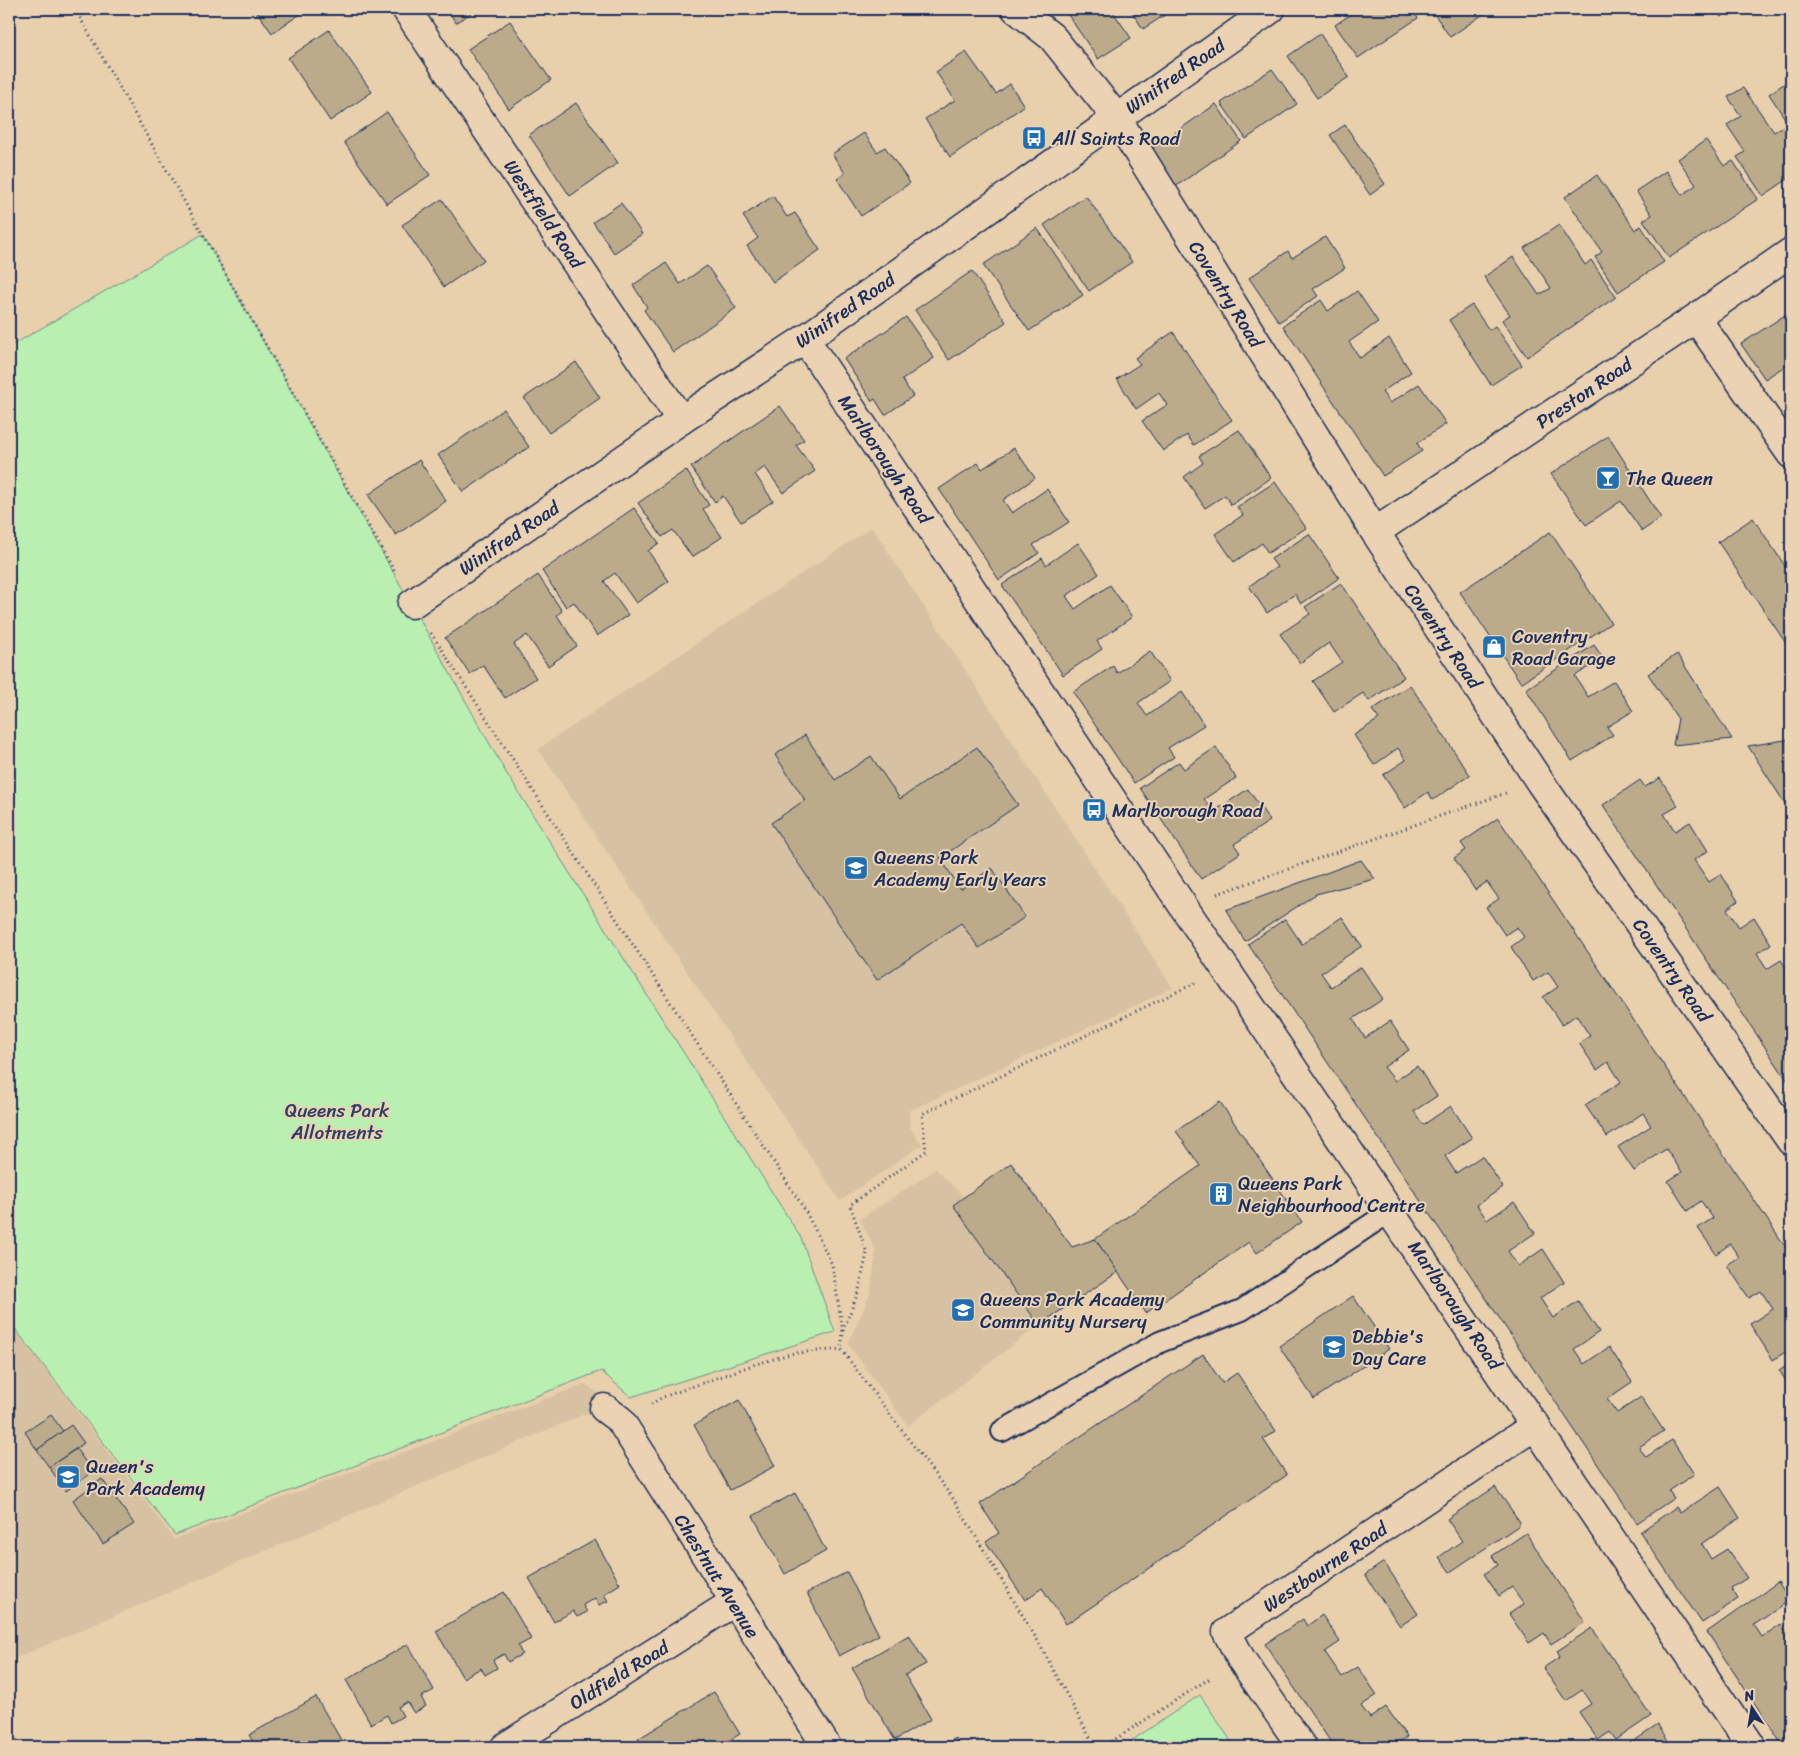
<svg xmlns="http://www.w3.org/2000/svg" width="1800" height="1756" font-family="Sriracha,sans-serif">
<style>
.built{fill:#d6c2a2}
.green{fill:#b9efb1;stroke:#6a8f88}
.building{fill:#bbab8b;stroke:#1b2f5e}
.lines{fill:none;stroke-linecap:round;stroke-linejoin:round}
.service-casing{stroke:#1b2f5e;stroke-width:24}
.minor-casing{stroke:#1b2f5e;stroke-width:31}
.path{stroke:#1b2f5e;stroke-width:3;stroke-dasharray:1 4;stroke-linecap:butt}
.service{stroke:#ebd2b3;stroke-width:20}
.minor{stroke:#ebd2b3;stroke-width:28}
.labels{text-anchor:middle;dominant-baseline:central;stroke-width:4;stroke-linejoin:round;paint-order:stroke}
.street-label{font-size:19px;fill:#1b2f5e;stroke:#ebd2b3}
.poi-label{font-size:19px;fill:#1b2f5e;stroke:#ebd2b3;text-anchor:start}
.park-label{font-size:19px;fill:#2b4266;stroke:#ebd2b3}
</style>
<rect width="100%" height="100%" fill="#e8d0ad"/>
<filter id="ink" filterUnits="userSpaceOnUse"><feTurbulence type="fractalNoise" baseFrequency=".02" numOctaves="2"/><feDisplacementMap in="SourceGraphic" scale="10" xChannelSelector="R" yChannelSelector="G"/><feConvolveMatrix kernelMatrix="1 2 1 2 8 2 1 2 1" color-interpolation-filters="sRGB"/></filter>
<g filter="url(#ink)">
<g class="built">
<path d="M872 527 1173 988 909 1111 910 1127 922 1145 840 1201 538 749Z"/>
<path d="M1011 1163 1072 1247 1095 1239 1118 1272 1039 1325 908 1426 848 1344 870 1294 876 1252 860 1219 936 1169 964 1197Z"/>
<path d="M9 1321 174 1539 585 1384 617 1405 585 1414 9 1661Z"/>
</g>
<g class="green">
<path d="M203 234 505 771 801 1238 835 1332 631 1397 601 1371 175 1535 9 1321V347Z"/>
<path d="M1200 1695 1235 1747H1122Z"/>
</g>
<g class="building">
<path d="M255 9H308L272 33Z"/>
<path d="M447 9H477L456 23Z"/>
<path d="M1064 9H1111L1131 38 1098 59Z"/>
<path d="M1130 9H1174L1143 29Z"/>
<path d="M1359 9H1411L1418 18 1358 58 1335 25Z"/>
<path d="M1431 9H1487L1488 11 1450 37Z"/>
<path d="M1715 9H1734L1721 17Z"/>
<path d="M510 21 551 80 509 109 468 49Z"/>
<path d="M329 30 372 92 330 121 288 58Z"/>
<path d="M1320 34 1349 77 1317 98 1288 56Z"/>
<path d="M966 52 996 94 1010 84 1024 106 950 157 925 119 955 100 936 72Z"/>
<path d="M1272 69 1297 104 1246 139 1221 103Z"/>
<path d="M1791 79V177L1763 196 1737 157 1745 152 1727 125 1741 116 1728 97 1743 88 1774 132 1788 123 1769 94Z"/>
<path d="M576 103 618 163 570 196 529 135Z"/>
<path d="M1216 104 1241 141 1175 187 1150 150Z"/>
<path d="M387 112 430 175 387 204 344 142Z"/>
<path d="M1345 125 1385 184 1370 195 1330 135Z"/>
<path d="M864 133 877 152 885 147 910 183 861 216 837 179 845 173 832 154Z"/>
<path d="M1706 140 1724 166 1733 161 1758 199 1669 258 1643 220 1652 215 1636 191 1666 171 1682 195 1696 185 1678 159Z"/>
<path d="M1597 175 1635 230 1641 226 1664 262 1618 292 1595 257 1602 252 1565 197Z"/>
<path d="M773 196 787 217 795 213 820 250 773 282 747 246 758 238 743 216Z"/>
<path d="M1086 196 1132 262 1089 291 1044 225Z"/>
<path d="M442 199 484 260 444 287 402 225Z"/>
<path d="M621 203 642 234 614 253 593 222Z"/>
<path d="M1559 225 1585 265 1591 260 1616 297 1527 357 1502 320 1510 315 1484 277 1513 257 1539 295 1551 288 1524 248Z"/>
<path d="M1037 228 1083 295 1029 331 983 265Z"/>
<path d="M1325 237 1345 268 1313 289 1318 296 1279 322 1249 278 1288 251 1292 258Z"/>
<path d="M666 263 680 284 707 266 736 308 673 352 644 310 647 307 633 285Z"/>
<path d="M972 271 1006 322 949 360 915 310Z"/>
<path d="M1357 291 1378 322 1349 342 1360 358 1389 338 1411 372 1382 392 1390 403 1419 384 1446 424 1417 443 1422 451 1383 476 1283 326 1321 300 1328 311Z"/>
<path d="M1472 305 1489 330 1495 326 1522 365 1491 385 1449 320Z"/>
<path d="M1785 315 1791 324V362L1765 379 1741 344Z"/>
<path d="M906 317 934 358 902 380 913 396 885 415 875 399 872 401 844 359Z"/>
<path d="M1173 332 1232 420 1194 445 1187 435 1163 451 1142 421 1167 405 1159 393 1136 409 1117 379 1140 364 1135 358Z"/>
<path d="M576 362 600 398 549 433 524 398Z"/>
<path d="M780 406 804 440 796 445 815 471 783 493 765 467 755 474 773 501 741 522 723 496 715 502 691 467Z"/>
<path d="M504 409 529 447 463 492 438 455Z"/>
<path d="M1239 430 1271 478 1231 505 1225 495 1205 508 1184 477 1203 463 1199 456Z"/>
<path d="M1608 436 1661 518 1642 531 1621 501 1586 525 1551 474Z"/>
<path d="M1014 448 1035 478 1003 500 1012 513 1047 489 1069 522 1033 545 1039 553 999 580 939 489 978 463 982 469Z"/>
<path d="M419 460 446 501 396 535 368 495Z"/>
<path d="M686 470 709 505 703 509 722 537 692 557 673 530 662 537 638 503Z"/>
<path d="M1275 482 1306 528 1268 553 1262 543 1234 562 1215 534 1243 515 1237 507Z"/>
<path d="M634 508 659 543 648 551 669 581 636 603 615 573 604 581 628 615 597 636 574 602 566 607 542 571Z"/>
<path d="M1753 518 1791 575V651L1718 542Z"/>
<path d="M1550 532 1611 623 1521 683 1460 592Z"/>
<path d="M1309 534 1339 578 1301 604 1295 594 1267 613 1249 586 1277 567 1271 559Z"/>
<path d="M1078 543 1099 574 1066 596 1075 609 1110 585 1132 617 1097 641 1102 649 1063 675 1002 585 1042 558 1046 565Z"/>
<path d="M538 575 562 611 557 615 577 646 548 666 527 635 514 644 536 678 505 698 483 665 470 674 445 638Z"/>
<path d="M1341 583 1404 677 1369 701 1363 693 1334 712 1313 681 1342 662 1329 643 1300 663 1280 634 1310 614 1305 607Z"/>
<path d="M1594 645 1603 658 1575 676 1588 697 1614 681 1633 711 1607 727 1613 735 1572 761 1526 689Z"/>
<path d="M1150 651 1170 681 1138 703 1147 716 1182 692 1204 725 1168 748 1174 757 1134 783 1073 692 1113 666 1117 673Z"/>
<path d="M1677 654 1732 739 1673 745 1678 719 1648 674Z"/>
<path d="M1410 685 1470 775 1433 800 1428 792 1405 808 1383 775 1406 760 1398 748 1374 765 1354 735 1379 719 1372 710Z"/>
<path d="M805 735 835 780 871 756 900 799 977 747 1018 805 940 858 961 889 992 868 1025 917 979 948 961 923 877 980 771 823 805 800 775 755Z"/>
<path d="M1791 739V813L1748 746Z"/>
<path d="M1216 747 1236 778 1204 799 1213 812 1248 789 1270 821 1234 844 1240 853 1201 879 1140 788 1179 762 1184 769Z"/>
<path d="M1660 778 1678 806 1664 814 1675 831 1690 822 1708 851 1694 860 1709 882 1721 874 1738 901 1727 909 1739 927 1754 917 1771 944 1757 953 1767 969 1781 960 1791 975V994L1786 997 1791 1005V1086L1603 805 1640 780 1645 787Z"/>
<path d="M1498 818 1791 1255V1348L1773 1360 1750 1324 1773 1309 1761 1291 1749 1298 1727 1265 1739 1257 1730 1244 1716 1254 1698 1228 1713 1218 1701 1201 1687 1211 1668 1181 1682 1172 1666 1149 1634 1171 1618 1147 1651 1126 1643 1113 1607 1137 1585 1105 1621 1082 1608 1062 1597 1070 1579 1043 1590 1036 1576 1015 1562 1025 1543 997 1558 987 1548 972 1533 981 1511 947 1524 937 1517 927 1505 935 1486 907 1499 899 1487 882 1475 890 1454 858 1466 850 1461 843Z"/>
<path d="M1361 860 1375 879 1316 894 1245 941 1226 910Z"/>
<path d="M1342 917 1362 946 1321 973 1331 987 1361 967 1383 999 1353 1019 1365 1038 1390 1021 1409 1050 1384 1067 1395 1081 1417 1066 1437 1096 1414 1111 1423 1125 1451 1106 1472 1138 1445 1156 1456 1173 1482 1156 1503 1187 1477 1205 1487 1220 1514 1202 1535 1233 1508 1251 1518 1266 1543 1249 1564 1282 1540 1298 1553 1318 1578 1301 1599 1332 1574 1349 1584 1364 1609 1347 1632 1382 1607 1399 1617 1413 1641 1397 1664 1431 1639 1447 1646 1457 1672 1440 1694 1474 1669 1491 1674 1498 1637 1523 1248 944 1285 919 1302 944Z"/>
<path d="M1220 1102 1302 1222 1257 1253 1249 1242 1146 1313 1095 1239 1200 1166 1176 1131Z"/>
<path d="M1011 1163 1072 1247 1095 1239 1118 1272 1039 1325 953 1205Z"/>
<path d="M1353 1296 1389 1349 1314 1399 1279 1346Z"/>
<path d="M1203 1354 1222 1383 1237 1373 1276 1431 1263 1439 1287 1475 1066 1624 1042 1588 1025 1600 986 1542 999 1533 980 1504Z"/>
<path d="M1791 1362V1389L1779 1370Z"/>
<path d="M739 1400 775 1466 730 1490 694 1425Z"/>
<path d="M51 1415 63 1431 37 1450 25 1432Z"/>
<path d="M71 1425 84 1443 49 1467 37 1450Z"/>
<path d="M76 1449 93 1472 66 1491 49 1467Z"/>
<path d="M102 1479 134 1524 103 1544 73 1500Z"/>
<path d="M1495 1487 1520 1522 1518 1526 1450 1572 1439 1557 1462 1541 1447 1519Z"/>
<path d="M1720 1487 1740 1518 1702 1544 1711 1559 1727 1549 1747 1578 1731 1588 1738 1599 1702 1623 1640 1532 1676 1507 1680 1513Z"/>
<path d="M795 1493 826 1551 785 1574 753 1516Z"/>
<path d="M1526 1533 1585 1622 1551 1644 1544 1633 1529 1643 1509 1614 1524 1604 1512 1587 1499 1596 1484 1574 1498 1565 1492 1556Z"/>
<path d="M595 1540 620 1584 604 1594 608 1601 599 1605 595 1598 583 1605 587 1612 577 1617 573 1611 554 1622 529 1578Z"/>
<path d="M1384 1562 1418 1614 1400 1626 1365 1575Z"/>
<path d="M847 1572 879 1635 839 1656 807 1593Z"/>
<path d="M1778 1582 1790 1600 1754 1625 1762 1637 1781 1624 1791 1640V1665L1784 1670 1790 1679 1791 1678V1736L1781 1743 1707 1632Z"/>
<path d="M504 1592 531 1639 518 1646 522 1654 508 1662 504 1654 493 1660 497 1668 485 1675 481 1668 463 1678 436 1631Z"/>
<path d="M1322 1615 1340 1642 1325 1652 1342 1677 1358 1667 1377 1695 1361 1706 1370 1718 1386 1707 1407 1737 1391 1747H1334L1265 1644 1303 1619 1307 1626Z"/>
<path d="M1592 1628 1651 1716 1616 1740 1610 1732 1598 1740 1579 1712 1591 1704 1582 1690 1566 1701 1543 1668 1560 1657 1557 1651Z"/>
<path d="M909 1635 926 1664 905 1675 931 1719 895 1740 852 1668Z"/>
<path d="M408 1644 434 1690 421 1697 426 1706 414 1713 407 1702 398 1707 403 1716 391 1723 387 1715 371 1724 346 1680Z"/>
<path d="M714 1692 740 1734 718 1747H643L638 1739Z"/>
<path d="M316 1697 344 1745 340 1747H256L249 1735Z"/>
<path d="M1658 1725 1672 1747H1625Z"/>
<path d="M956 1738 961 1747H939Z"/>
</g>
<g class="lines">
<defs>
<path id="service" d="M1002 1431 1160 1342 1242 1310 1391 1211"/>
<g id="minor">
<path d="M406 9 681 420"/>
<path d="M1016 9 1052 37 1116 117 1375 532 1540 782 1791 1141"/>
<path d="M1696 318 1791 454"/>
<path d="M805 339 1183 906 1752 1747"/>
<path d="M1375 532 1696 318 1791 252"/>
<path d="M412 604 681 420 805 339 1271 9"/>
<path d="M604 1408 620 1420 827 1747"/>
<path d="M505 1747 734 1602"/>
<path d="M1302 1747 1241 1659 1227 1632 1536 1425"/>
</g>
</defs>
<use href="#service" class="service-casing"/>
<use href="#minor" class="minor-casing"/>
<g class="path">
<path d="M75 9 396 574"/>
<path d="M431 633 805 1210 832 1264 843 1332 841 1349 954 1500 1039 1643 1095 1747"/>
<path d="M1217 894 1506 793"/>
<path d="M843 1331 859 1290 867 1253 850 1205 926 1151 922 1114 1195 983"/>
<path d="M651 1404 663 1397 753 1365 794 1353 841 1349"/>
<path d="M1103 1747 1212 1677"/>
</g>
<use href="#service" class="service"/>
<use href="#minor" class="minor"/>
</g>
</g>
<defs>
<symbol id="bus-square" viewBox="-11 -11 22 22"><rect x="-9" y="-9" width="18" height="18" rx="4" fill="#1f6fb2" stroke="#ebd2b3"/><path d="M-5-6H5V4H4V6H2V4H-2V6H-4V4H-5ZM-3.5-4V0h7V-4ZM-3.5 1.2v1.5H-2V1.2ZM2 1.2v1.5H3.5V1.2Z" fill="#fff"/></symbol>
<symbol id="bar-square" viewBox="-11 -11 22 22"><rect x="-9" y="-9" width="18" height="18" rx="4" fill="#1f6fb2" stroke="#ebd2b3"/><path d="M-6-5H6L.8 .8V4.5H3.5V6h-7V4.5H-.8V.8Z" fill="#fff"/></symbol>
<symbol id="shop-square" viewBox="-11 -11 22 22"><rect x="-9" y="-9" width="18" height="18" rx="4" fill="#1f6fb2" stroke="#ebd2b3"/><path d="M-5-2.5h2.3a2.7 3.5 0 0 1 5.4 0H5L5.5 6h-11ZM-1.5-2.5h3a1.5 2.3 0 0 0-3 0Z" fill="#fff"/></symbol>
<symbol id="school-square" viewBox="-11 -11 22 22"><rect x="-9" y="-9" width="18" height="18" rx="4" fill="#1f6fb2" stroke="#ebd2b3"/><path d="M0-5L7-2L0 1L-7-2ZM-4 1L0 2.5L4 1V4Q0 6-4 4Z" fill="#fff"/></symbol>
<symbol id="building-square" viewBox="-11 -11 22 22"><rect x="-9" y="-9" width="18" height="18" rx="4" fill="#1f6fb2" stroke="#ebd2b3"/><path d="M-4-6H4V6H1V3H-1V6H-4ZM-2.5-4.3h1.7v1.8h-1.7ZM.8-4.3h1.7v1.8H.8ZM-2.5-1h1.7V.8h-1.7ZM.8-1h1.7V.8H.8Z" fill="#fff"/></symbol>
</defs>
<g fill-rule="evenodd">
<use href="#bus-square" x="1020" y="124" width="28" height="28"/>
<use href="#bar-square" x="1594" y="464" width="28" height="28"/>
<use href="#shop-square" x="1480" y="633" width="28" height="28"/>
<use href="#bus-square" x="1080" y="796" width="28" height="28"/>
<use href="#school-square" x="842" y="854" width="28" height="28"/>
<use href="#building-square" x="1207" y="1180" width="28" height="28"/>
<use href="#school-square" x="949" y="1296" width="28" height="28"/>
<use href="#school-square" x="1320" y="1333" width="28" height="28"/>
<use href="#school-square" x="54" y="1463" width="28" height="28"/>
</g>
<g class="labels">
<g class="street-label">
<text transform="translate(1175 76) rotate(-35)">Winifred Road</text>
<text transform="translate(544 214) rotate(56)">Westfield Road</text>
<text transform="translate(1226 294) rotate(58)">Coventry Road</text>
<text transform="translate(845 310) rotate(-35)">Winifred Road</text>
<text transform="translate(1584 393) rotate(-34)">Preston Road</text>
<text transform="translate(885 459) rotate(56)">Marlborough Road</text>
<text transform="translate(509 538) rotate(-34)">Winifred Road</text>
<text transform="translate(1443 636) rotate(56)">Coventry Road</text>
<text transform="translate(1672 970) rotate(55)">Coventry Road</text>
<text transform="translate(1455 1305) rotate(56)">Marlborough Road</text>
<text transform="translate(1325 1567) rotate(-34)">Westbourne Road</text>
<text transform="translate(717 1576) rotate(58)">Chestnut Avenue</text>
<text transform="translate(619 1675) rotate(-32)">Oldfield Road</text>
</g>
<g class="poi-label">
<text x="1052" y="138">All Saints Road</text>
<text x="1626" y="478">The Queen</text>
<text x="1512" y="636">Coventry<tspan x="1512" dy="22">Road Garage</tspan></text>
<text x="1112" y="810">Marlborough Road</text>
<text x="874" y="857">Queens Park<tspan x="874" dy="22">Academy Early Years</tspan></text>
<text x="1238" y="1183">Queens Park<tspan x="1238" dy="22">Neighbourhood Centre</tspan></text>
<text x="980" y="1299">Queens Park Academy<tspan x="980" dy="22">Community Nursery</tspan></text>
<text x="1352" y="1336">Debbie's<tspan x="1352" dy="22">Day Care</tspan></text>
<text x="86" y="1466">Queen's<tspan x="86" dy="22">Park Academy</tspan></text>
</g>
<g class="park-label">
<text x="337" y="1110">Queens Park<tspan x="337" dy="22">Allotments</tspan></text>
</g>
</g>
<rect width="1800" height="1756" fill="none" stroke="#ebd2b3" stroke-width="30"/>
<rect x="15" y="15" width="1770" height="1726" fill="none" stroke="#1b2f5e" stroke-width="2" filter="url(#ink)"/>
<g transform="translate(1752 1708) rotate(348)" stroke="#ebd2b3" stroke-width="4" paint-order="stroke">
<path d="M0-4L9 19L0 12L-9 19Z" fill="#1b2f5e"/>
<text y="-8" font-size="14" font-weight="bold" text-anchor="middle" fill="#1b2f5e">N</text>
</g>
</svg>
